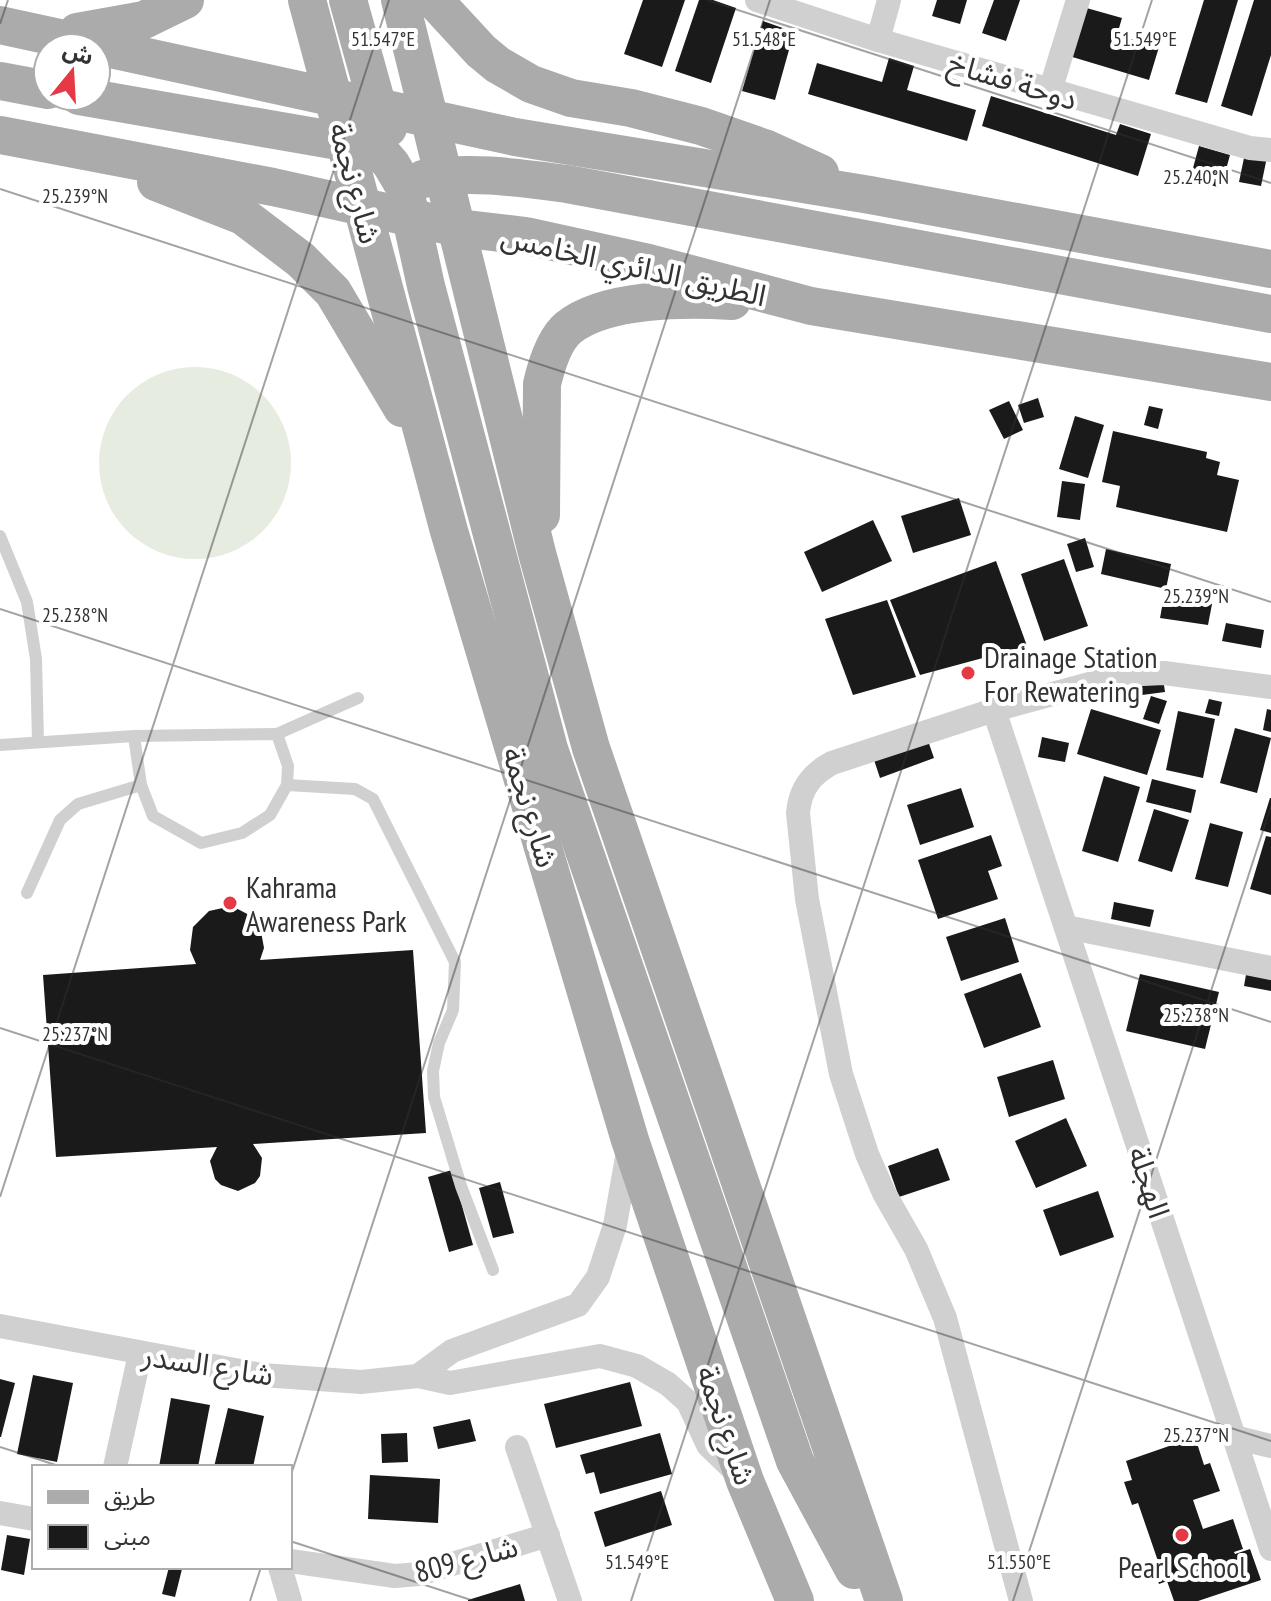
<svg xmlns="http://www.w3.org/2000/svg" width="1271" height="1601" font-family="'PT Sans Narrow','Noto Sans Arabic',sans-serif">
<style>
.green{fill:#e6ecdf}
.building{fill:#1a1a1a}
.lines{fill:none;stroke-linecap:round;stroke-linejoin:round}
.service{stroke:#d0d0d0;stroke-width:12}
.minor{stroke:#d0d0d0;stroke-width:24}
.primary{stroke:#ababab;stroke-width:38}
.ticks{fill:none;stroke:#333;stroke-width:2;stroke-opacity:0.45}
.poi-dot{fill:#e63946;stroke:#fff;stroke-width:3}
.labels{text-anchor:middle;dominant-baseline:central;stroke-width:8;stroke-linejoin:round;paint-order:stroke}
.street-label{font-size:30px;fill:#333;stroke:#fff}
.poi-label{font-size:30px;fill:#333;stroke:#fff;text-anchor:start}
.ticks-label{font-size:20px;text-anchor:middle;fill:#333;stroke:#fff;stroke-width:8;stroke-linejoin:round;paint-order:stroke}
</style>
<rect width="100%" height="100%" fill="#fff"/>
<circle class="green" cx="195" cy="463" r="96"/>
<g class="building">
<path d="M643 0H685L662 67 624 54Z"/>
<path d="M699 0H713L736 8 711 83 675 71Z"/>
<path d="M937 0H967L960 24 932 16Z"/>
<path d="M994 0H1020L1006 41 982 33Z"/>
<path d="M1204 0H1238L1207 103 1175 94Z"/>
<path d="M1254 0H1271V55L1252 116 1221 106Z"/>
<path d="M1083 7 1122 18 1117 35 1159 47 1149 80 1069 56Z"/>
<path d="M763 21 794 32 775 100 742 91Z"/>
<path d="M889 58 914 66 907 90 976 110 967 141 808 94 817 63 882 82Z"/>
<path d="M991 96 1116 135 1120 124 1151 134 1138 176 982 126Z"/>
<path d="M1199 146 1230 155 1221 188 1190 179Z"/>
<path d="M1245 153 1267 157 1261 186 1239 182Z"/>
<path d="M1038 398 1044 417 1024 423 1018 405Z"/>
<path d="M1009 401 1023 430 1004 439 989 410Z"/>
<path d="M1149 406 1163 409 1158 429 1144 425Z"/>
<path d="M1075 416 1104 425 1088 478 1059 469Z"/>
<path d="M1113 431 1207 452 1206 458 1220 462 1217 475 1239 480 1227 532 1116 507 1120 486 1102 482Z"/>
<path d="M1062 481 1085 484 1080 520 1057 517Z"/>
<path d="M959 498 971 535 913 553 901 516Z"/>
<path d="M873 520 892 561 822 592 804 552Z"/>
<path d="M1085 538 1094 567 1076 572 1067 544Z"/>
<path d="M1106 549 1171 564 1166 589 1101 574Z"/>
<path d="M1064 559 1088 626 1044 641 1021 574Z"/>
<path d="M996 561 1027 646 920 675 890 600Z"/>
<path d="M1164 596 1212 604 1208 625 1160 618Z"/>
<path d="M887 600 916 677 853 695 825 619Z"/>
<path d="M1226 623 1264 630 1261 648 1222 641Z"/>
<path d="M1163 678 1165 692 1096 701 1094 686Z"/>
<path d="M1151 696 1167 701 1159 724 1143 719Z"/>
<path d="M1209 699 1222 702 1219 716 1205 713Z"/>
<path d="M1091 709 1161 730 1147 775 1077 754Z"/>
<path d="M1267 709 1271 710V732L1263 730Z"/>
<path d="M1178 711 1215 719 1203 778 1166 770Z"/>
<path d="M1235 728 1271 738 1257 793 1220 783Z"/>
<path d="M926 735 934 758 880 778 872 754Z"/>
<path d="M1042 737 1069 743 1065 762 1038 757Z"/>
<path d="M1104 776 1140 787 1118 862 1082 851Z"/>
<path d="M1152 779 1196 790 1191 813 1146 802Z"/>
<path d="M961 788 974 827 920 845 907 805Z"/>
<path d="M1270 798H1271V833L1260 830Z"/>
<path d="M1154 809 1189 820 1172 872 1138 861Z"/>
<path d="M1210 823 1243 832 1228 887 1195 879Z"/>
<path d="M991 835 1002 866 988 871 998 899 938 919 918 860Z"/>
<path d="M1266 836 1271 837V895L1250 889Z"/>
<path d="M1114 902 1154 910 1150 927 1111 919Z"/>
<path d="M232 906 253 917 260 926 264 948 260 960 413 950 426 1133 253 1144 262 1158 260 1176 255 1183 238 1191 221 1185 215 1179 210 1161 217 1147 56 1157 43 975 196 964 190 950 193 927 209 911Z"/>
<path d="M1005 918 1019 962 961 981 946 937Z"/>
<path d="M1247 969 1271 973V991L1244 986Z"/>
<path d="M1021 973 1041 1027 984 1048 964 994Z"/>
<path d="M1140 974 1219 992 1205 1049 1126 1031Z"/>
<path d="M1053 1060 1065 1099 1009 1117 997 1077Z"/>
<path d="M1066 1118 1087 1166 1036 1188 1015 1141Z"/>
<path d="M938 1148 950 1180 899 1197 888 1166Z"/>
<path d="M452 1170 473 1245 449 1252 428 1177Z"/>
<path d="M500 1182 514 1233 493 1238 479 1188Z"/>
<path d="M1098 1191 1114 1237 1060 1256 1043 1210Z"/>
<path d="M33 1375 73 1383 57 1462 17 1454Z"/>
<path d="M0 1379 15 1383 1 1437H0Z"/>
<path d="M630 1382 642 1426 556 1448 544 1404Z"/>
<path d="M171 1398 210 1405 198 1467H159Z"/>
<path d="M228 1408 264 1416 253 1467H214Z"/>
<path d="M470 1419 476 1441 438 1449 433 1427Z"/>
<path d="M407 1433 408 1462 382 1463 381 1434Z"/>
<path d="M660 1433 672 1474 600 1494 594 1472 586 1474 580 1455Z"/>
<path d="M1195 1437 1204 1465 1210 1463 1220 1491 1193 1500 1203 1529 1233 1519 1243 1549 1234 1552 1235 1554 1250 1549 1261 1580 1198 1601H1174L1167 1581 1159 1584 1153 1566 1159 1564 1138 1503 1132 1505 1124 1482 1132 1480 1126 1461Z"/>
<path d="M370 1475 440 1479 438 1523 368 1519Z"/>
<path d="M661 1491 672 1525 605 1547 594 1512Z"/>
<path d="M7 1535 30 1539 24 1575 1 1570Z"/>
<path d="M169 1567 182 1569 175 1597 162 1594Z"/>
<path d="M520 1584 525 1601H468V1600Z"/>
</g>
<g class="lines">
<g class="service">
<path d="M0 536 27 602 36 659 38 742"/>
<path d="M277 734 358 698"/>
<path d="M0 745 134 736 277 734 288 766 287 785 270 815 242 833 201 843 153 816 141 785 134 736"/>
<path d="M287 785 355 789 373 799 455 962 453 1010 439 1043 433 1071 434 1097 461 1186 493 1270"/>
<path d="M27 893 60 820 78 804 141 785"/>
</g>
<g class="minor">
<path d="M757 0 878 40 1250 148 1271 150"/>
<path d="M878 40 889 0"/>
<path d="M1050 91 1078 0"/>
<path d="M994 710 1271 1549"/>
<path d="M1066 927 1271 968"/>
<path d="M0 1326 262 1375 361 1382 418 1376 450 1383 600 1356 637 1366 668 1384 688 1402 708 1445 737 1473"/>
<path d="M418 1376 452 1351 578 1305 598 1277 615 1225 629 1146"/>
<path d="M1234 1437 1271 1446"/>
<path d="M517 1447 570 1601"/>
<path d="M115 1467 140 1354"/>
<path d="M0 1513 34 1519"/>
<path d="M290 1561 395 1576 419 1574 548 1535"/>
<path d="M280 1567 290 1601"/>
<path d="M1021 1601 945 1318 916 1249 884 1193 867 1154 841 1074 807 899 798 813C800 789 811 774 832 763L994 710 1122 675 1164 673 1271 687"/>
</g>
<g class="primary">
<path d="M307 0 449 531 630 1140 745 1481 795 1601"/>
<path d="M348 0 378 108 388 128"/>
<path d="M400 0 537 553 591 748 884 1601"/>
<path d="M434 0 481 51 498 65 531 84 571 98 631 108 701 126 767 149 820 173"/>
<path d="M0 25 515 137 870 195 1271 269"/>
<path d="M77 32 144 20 185 0"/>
<path d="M0 81 48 90"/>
<path d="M79 96 367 146"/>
<path d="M340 106 391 164 404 186 426 286 549 749 795 1461 854 1570"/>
<path d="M0 135 273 187 458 228 526 236 649 263 811 306 1271 382"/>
<path d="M423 179C469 170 521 178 567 184L1271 314"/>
<path d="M156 182 243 216 301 260 333 292 402 408"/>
<path d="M541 515 542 384C546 367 554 340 568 328 605 298 687 298 732 301"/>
</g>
</g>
<path class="ticks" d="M707 0 1271 183M0 24 8 0M0 189 1271 602M0 609 1271 1022M0 1028 1271 1441M0 1197 389 0M0 1447 62 1467M290 1478 770 0M290 1541 474 1601M250 1601 261 1567M631 1601 1152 0M1013 1601 1271 806"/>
<g class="poi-dot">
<circle cx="968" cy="673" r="8"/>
<circle cx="230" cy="903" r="8"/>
<circle cx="1182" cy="1535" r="8"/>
</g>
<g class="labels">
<g class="street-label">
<text transform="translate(1013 80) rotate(17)">دوحة فشاخ</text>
<text transform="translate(356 183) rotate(75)">شارع نجمة</text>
<text transform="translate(634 265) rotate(13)">الطريق الدائري الخامس</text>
<text transform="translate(531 807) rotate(73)">شارع نجمة</text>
<text transform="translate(1150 1182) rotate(72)">الهجلة</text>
<text transform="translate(208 1364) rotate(9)">شارع السدر</text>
<text transform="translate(727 1425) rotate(71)">شارع نجمة</text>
<text transform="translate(466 1558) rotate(-15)">شارع 809</text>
</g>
<g class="poi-label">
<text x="984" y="656">Drainage Station<tspan x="984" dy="34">For Rewatering</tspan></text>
<text x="246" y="886">Kahrama<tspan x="246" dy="34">Awareness Park</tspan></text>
<text x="1182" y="1566" text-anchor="middle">Pearl School</text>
</g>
</g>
<g class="ticks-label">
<text x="383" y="46">51.547°E</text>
<text x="764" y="46">51.548°E</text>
<text x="1145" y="46">51.549°E</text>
<text x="1196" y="184">25.240°N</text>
<text x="75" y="203">25.239°N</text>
<text x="1196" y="603">25.239°N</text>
<text x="75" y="622">25.238°N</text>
<text x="1196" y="1022">25.238°N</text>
<text x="75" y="1041">25.237°N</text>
<text x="1196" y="1442">25.237°N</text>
<text x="637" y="1569">51.549°E</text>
<text x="1019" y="1569">51.550°E</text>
</g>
<rect x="32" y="1465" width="260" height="104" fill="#ffffff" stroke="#adadad" stroke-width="2"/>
<rect x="48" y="1491" width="40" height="12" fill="#ababab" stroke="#adadad" stroke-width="2"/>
<text x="104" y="1505" font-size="24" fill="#333333">طريق</text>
<rect x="48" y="1525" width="40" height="24" fill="#1a1a1a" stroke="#adadad" stroke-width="2"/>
<text x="104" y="1545" font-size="24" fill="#333333">مبنى</text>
<g transform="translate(72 72) rotate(18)"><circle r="38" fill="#ffffff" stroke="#adadad" stroke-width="2"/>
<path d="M0-6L14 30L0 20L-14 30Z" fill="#e63946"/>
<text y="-12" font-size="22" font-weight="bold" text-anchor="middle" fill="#333333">ش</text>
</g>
</svg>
